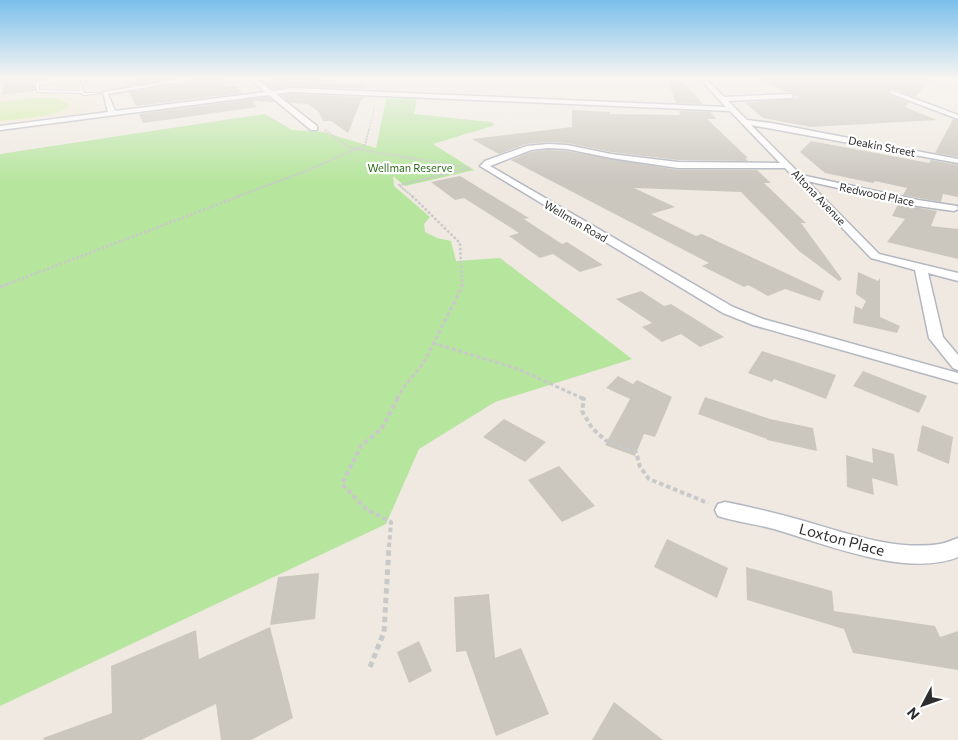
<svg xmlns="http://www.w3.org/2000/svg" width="958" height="740" font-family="Commissioner,sans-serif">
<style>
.education{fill:#f0e6d1}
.green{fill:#b6e59e}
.pitch{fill:#c9ec9a}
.building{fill:#cbc7bf}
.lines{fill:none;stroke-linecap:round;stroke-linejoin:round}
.lane-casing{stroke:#b4b7c1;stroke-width:2}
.street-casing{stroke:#b4b7c1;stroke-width:3}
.path-far5{stroke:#c9c9c9;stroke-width:1;stroke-dasharray:2 1;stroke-linecap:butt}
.path-far4{stroke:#c9c9c9;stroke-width:2;stroke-dasharray:2 1;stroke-linecap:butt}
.path-far3{stroke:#c9c9c9;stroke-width:2.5;stroke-dasharray:2.5 2;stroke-linecap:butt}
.path-far2{stroke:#c9c9c9;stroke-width:3;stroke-dasharray:4 2.5;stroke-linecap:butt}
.path-far1{stroke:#c9c9c9;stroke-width:4;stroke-dasharray:4.5 3;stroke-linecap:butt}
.path{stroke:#c9c9c9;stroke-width:5;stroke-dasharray:5.5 4;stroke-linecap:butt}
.lane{fill:#fff;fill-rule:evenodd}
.street{fill:#fff;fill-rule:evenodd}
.labels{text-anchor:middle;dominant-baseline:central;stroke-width:4.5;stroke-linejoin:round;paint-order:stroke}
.far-street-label{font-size:11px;fill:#2e2e2e;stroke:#fff}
.far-park-label{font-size:11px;fill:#2c6e1b;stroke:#fff}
.near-street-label{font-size:15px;fill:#2e2e2e;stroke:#fff}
</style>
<rect width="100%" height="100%" fill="#efe9e1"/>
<path class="education" d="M0 78H89L98 108 80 114 0 124Z"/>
<path class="green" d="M417 98 414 114 491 122 495 125 433 144 474 170 405 186 393 176 394 186 430 217 424 224 425 232 437 238 451 241 456 261 500 258 632 359 495 402 419 449 386 524 0 706V154L265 114 292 130 323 132 376 148 386 99Z"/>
<path class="pitch" d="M31 98H57L68 103V107C54 117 18 119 0 121V102Z"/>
<g class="building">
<path d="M5 78H49L34 82 35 91 2 95Z"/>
<path d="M136 78H178L126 86 124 81 137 79Z"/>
<path d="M202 78H223L224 87 236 86 243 93 136 106 129 92 200 80Z"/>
<path d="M275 78H322L319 83H368L366 89 292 86 273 89 265 83Z"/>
<path d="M754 78H933L915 97 892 88 887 94 909 103 905 107 937 120 811 127 763 118 745 103 799 98 792 92H787Z"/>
<path d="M668 81 683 82 703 104 676 103Z"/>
<path d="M292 94 364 97 363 100H361L348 133 331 121H323L319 112 308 104 290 103 281 95Z"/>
<path d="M268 97 275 102 252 101 257 107 172 119 143 123 139 114Z"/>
<path d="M572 110 610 112V114L680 115 679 111 710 112 717 119H707L748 158H745L748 161 678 160 611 152 567 143 548 142 526 144 499 154 472 139 572 127Z"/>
<path d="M953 119 958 121V157L935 153Z"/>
<path d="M811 141 929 163 931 160 958 165V197L943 194 941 202 918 198 903 195 907 188 875 181 873 183 825 173 800 152Z"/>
<path d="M548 150 567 151 678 170H757L771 183H764L806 223H801L842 279 839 281 799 251 741 192 634 188 675 207 651 214 696 236 702 234 824 291 820 301 785 289 768 296 748 285 744 287 702 266 709 263 511 160 531 152Z"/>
<path d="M460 176 529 218 524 219 562 244 567 242 603 265 580 272 553 254 540 258 509 236 519 233 464 198 455 200 431 182Z"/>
<path d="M898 204 937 211 931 226 958 229V259L887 242 905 219 892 216Z"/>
<path d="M858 272 878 281 880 278V317L900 326 897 333 853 323 855 306 862 309 866 301 856 294Z"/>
<path d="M641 291 664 306 671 304 724 337 700 347 681 334 662 342 642 327 652 323 616 299Z"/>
<path d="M762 351 836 375 826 399 774 379 772 382 748 373Z"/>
<path d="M863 371 927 396 919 413 853 386Z"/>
<path d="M618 376 633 384 637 380 672 397 655 437 644 434 635 456 605 445 630 399 606 388Z"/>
<path d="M705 397 770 419 813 428 817 451 767 440V439L698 414Z"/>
<path d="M504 419 546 442 525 462 483 437Z"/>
<path d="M922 425 953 437 949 464 917 451Z"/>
<path d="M872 448 894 454 898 486 872 478 874 495 847 487 846 455 873 463Z"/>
<path d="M559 466 595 506 562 522 528 480Z"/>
<path d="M667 539 728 568 717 598 654 567Z"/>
<path d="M746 567 832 591 834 611 935 626 940 637 958 631V670L853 653 844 629 747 600Z"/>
<path d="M319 573 315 619 270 625 278 577Z"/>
<path d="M489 594 495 658 521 648 549 714 496 736 466 651 456 652 454 597Z"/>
<path d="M270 627 293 718 251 740H221L216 704 141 740H44L43 738 112 713 111 666 196 630 199 659Z"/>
<path d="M419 641 432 671 409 683 397 652Z"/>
<path d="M614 702 663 740H592Z"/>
</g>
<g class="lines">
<defs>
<path id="lane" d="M51 78H53V82L39 85V90L81 91 78 82 79 81 80 82 84 93H107L83 95 81 93 37 92 36 83 51 80Z"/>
<g id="street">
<path d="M188 78H200L108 94 115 111 265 92 249 78H255L272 91 292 88 726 107 699 78H705L724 97 791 94 794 96 791 98 728 101 747 120 771 123 958 159V163L751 125 801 175 918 200 957 206 958 209 954 211 918 206 807 181 879 254 958 273V281L928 273 943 337 958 355V370L953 368 929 338 915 270 871 258 785 168H678L611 158 567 149 548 148 531 150 490 166 733 307 763 319 958 373V383L753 325 723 313 480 166 485 161 527 146 548 144 567 145 611 154 678 162 780 163 730 111 292 92 276 94 317 126V130H311L269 95 0 130V126L108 112 103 92Z"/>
<path d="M891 90 958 115V119L889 93Z"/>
<path d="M725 502C752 507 778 514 804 521 846 533 895 551 940 544 946 543 952 540 958 538V557C908 578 825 544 774 529 756 524 736 522 718 516L715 510 718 504Z"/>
</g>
</defs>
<use href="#lane" class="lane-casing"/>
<use href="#street" class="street-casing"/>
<g class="path-far5">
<path d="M845 78 883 90"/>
<path d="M369 130 375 106"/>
</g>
<g class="path-far4">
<path d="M325 130 348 147 355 149 466 167"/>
<path d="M236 197 306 171 365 145 369 129"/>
<path d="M413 197 399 185 470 168"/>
</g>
<g class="path-far3">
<path d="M412 196 460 243 462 285"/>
<path d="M5 285 240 196"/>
</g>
<g class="path-far2">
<path d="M0 287 8 284"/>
<path d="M433 343 518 369 584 399"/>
<path d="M397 399 403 388 423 364 462 287V284"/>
</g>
<g class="path-far1">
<path d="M581 398 584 399 582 411 592 428 605 440 636 452 640 467 649 479 708 503"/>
<path d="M389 547 391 522 366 509 342 484 361 446 382 428 398 398"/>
</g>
<path class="path" d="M370 667 384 632 389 546"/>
<use href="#lane" class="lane"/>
<use href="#street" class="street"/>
</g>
<linearGradient id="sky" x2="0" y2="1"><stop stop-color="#7abfeb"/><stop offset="0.43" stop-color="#f8f5f2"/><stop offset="1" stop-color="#f8f5f2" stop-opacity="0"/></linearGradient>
<rect width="958" height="181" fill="url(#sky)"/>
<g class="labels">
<g class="far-street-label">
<text transform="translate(882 146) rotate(11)">Deakin Street</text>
<text transform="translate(877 194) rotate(12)">Redwood Place</text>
<text transform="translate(819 197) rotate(46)">Altona Avenue</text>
<text transform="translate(576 221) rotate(30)">Wellman Road</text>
</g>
<g class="far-park-label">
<text x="410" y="167">Wellman Reserve</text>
</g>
<g class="near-street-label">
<text transform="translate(842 539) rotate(15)">Loxton Place</text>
</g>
</g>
<g transform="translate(923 705) rotate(229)" stroke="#ffffff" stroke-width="4" paint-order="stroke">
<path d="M0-4L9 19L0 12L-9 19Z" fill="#2e2e2e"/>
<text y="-8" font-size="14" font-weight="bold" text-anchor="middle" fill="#2e2e2e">N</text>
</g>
</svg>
